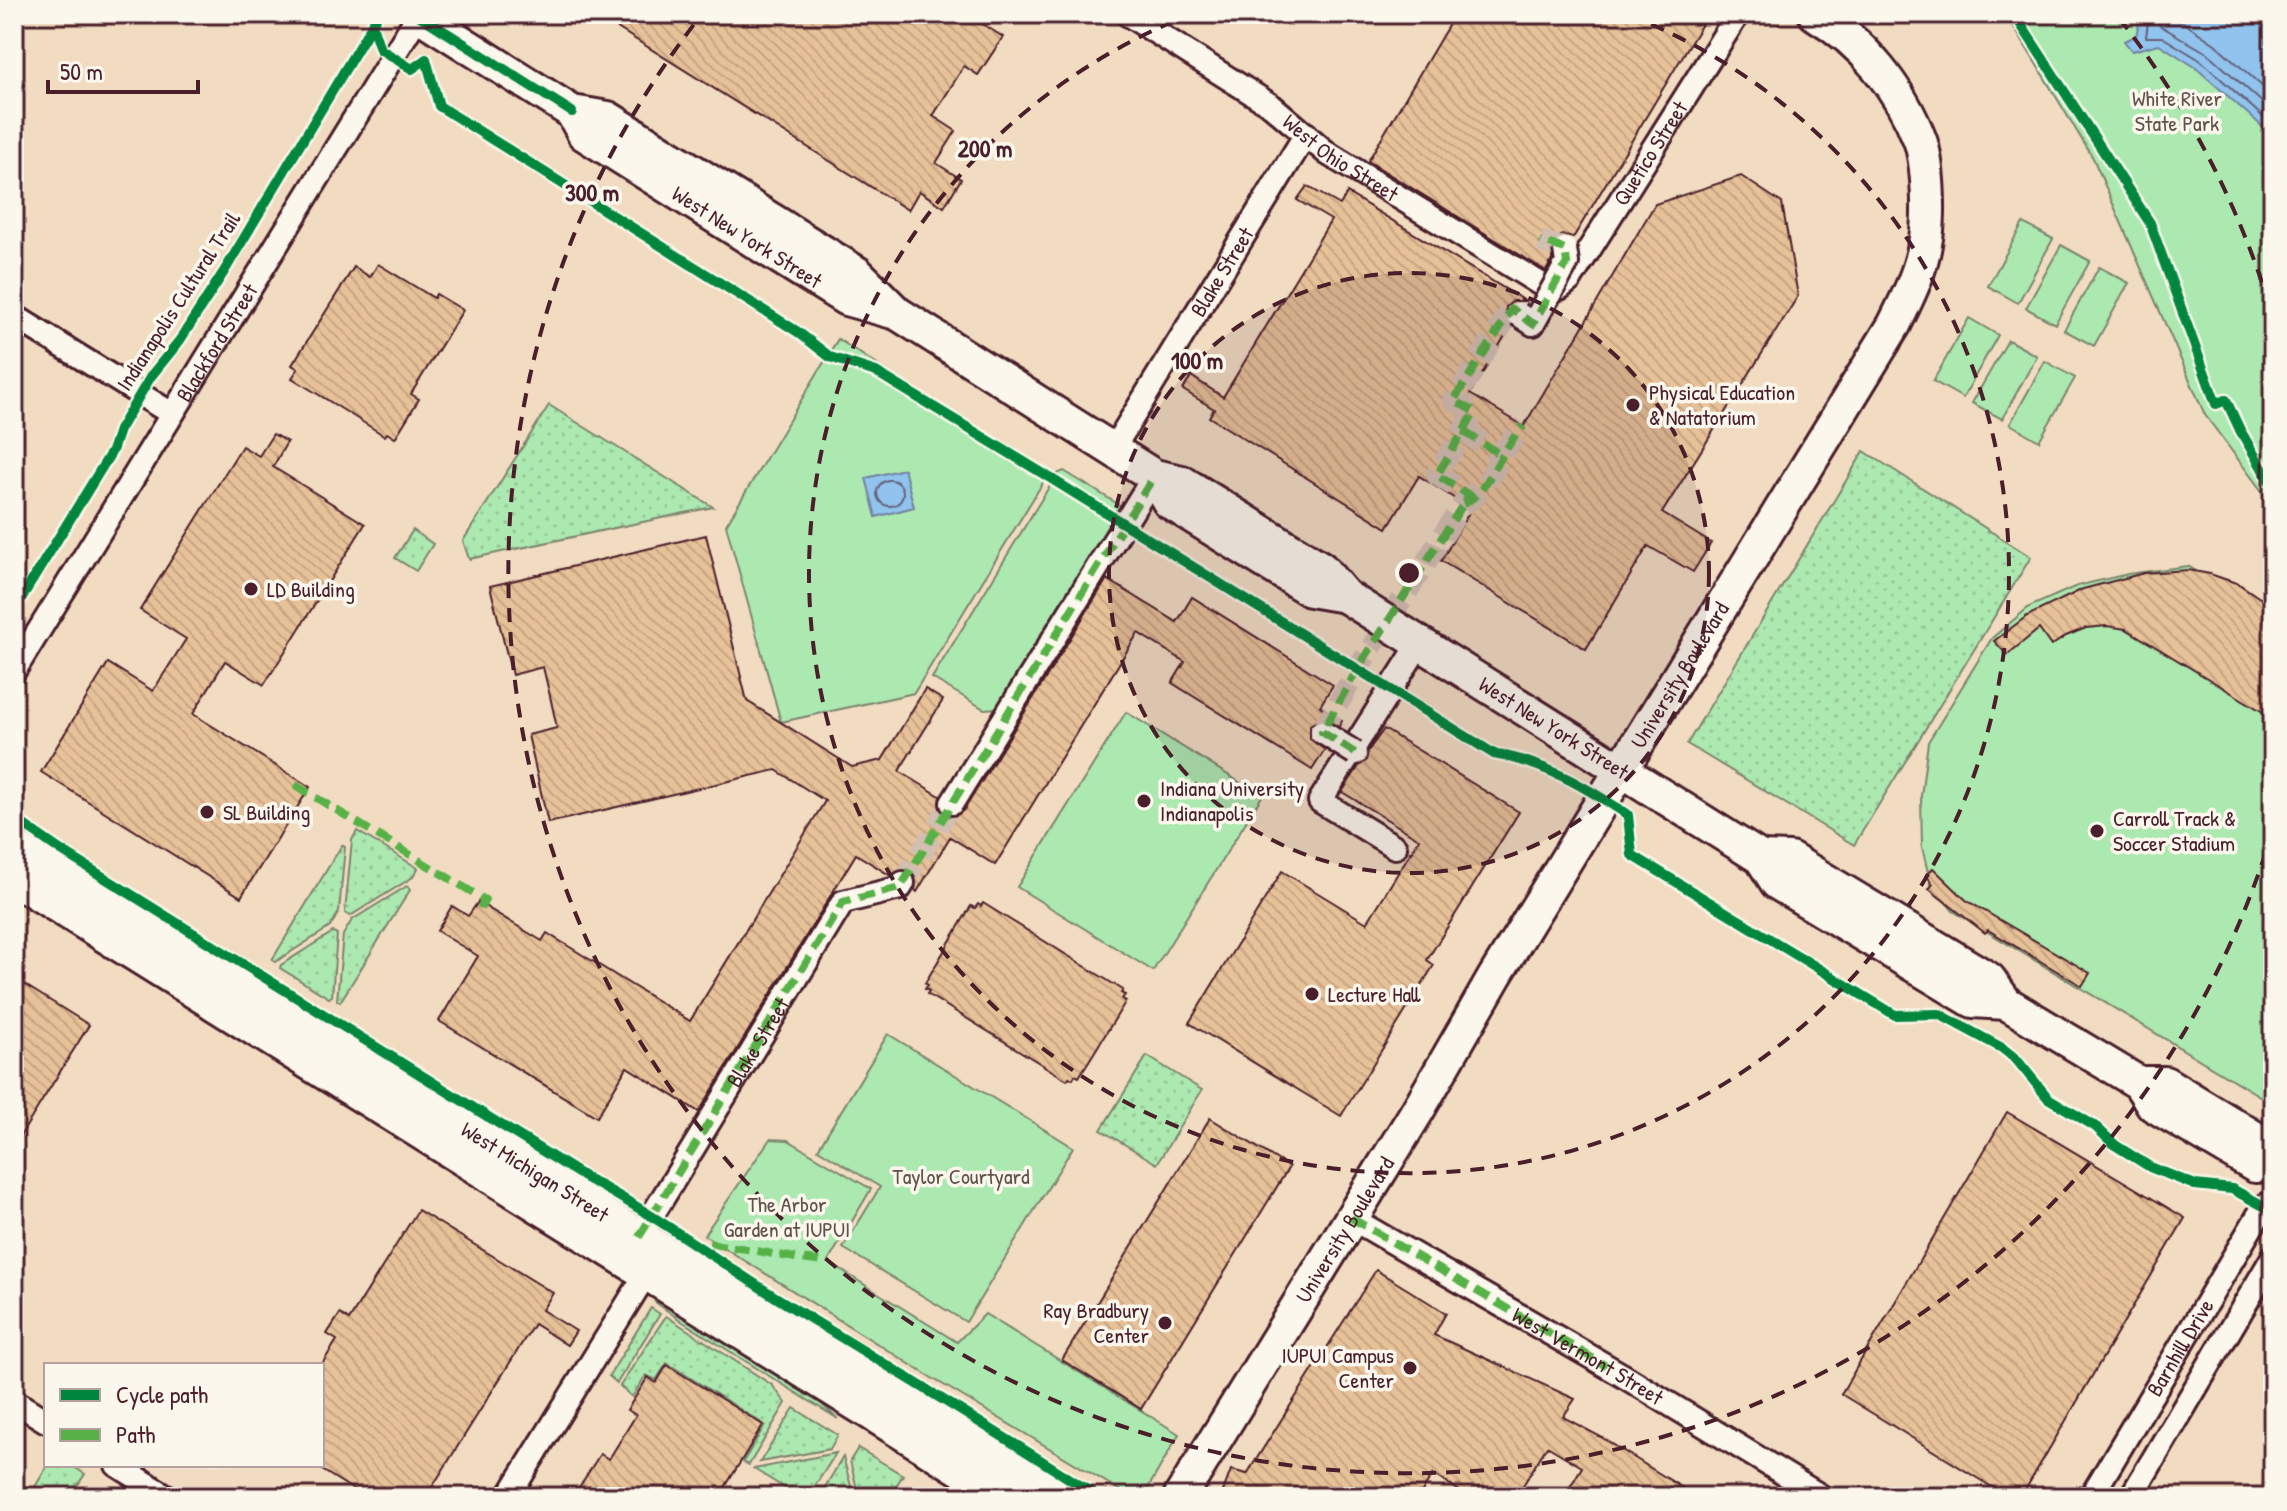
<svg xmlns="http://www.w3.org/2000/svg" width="2287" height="1511" font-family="'Patrick Hand',sans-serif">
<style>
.built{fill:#f1dcc1;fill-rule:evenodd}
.grass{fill:url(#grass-dots);stroke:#7b846e;stroke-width:2}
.park{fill:#ace9b0;stroke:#7b846e;stroke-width:2}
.water{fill:#90c3ed;stroke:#74819f;stroke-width:2}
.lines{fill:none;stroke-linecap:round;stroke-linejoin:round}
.shore{stroke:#666179;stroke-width:2}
.building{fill:url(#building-back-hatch);stroke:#4a1f2b;stroke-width:2}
.street-tunnel{stroke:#d3bfb1;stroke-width:22;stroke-dasharray:22 11;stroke-linecap:butt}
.street-casing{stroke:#4a1f2b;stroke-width:28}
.secondary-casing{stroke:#4a1f2b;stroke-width:38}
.street{stroke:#fbf7ec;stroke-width:22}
.secondary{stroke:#fbf7ec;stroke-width:32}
.street-bridge-casing{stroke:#4a1f2b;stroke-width:28;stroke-linecap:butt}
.street-bridge{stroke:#fbf7ec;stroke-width:22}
.quiet{stroke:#57b146;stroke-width:8;stroke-dasharray:16 8;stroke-linecap:butt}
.cycleway-casing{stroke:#fbf7ec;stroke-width:15}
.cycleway{stroke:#00873e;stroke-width:10}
.ring{fill:none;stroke:#4a1f2b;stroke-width:4;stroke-dasharray:14 10}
.poi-dot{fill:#4a1f2b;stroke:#fbf7ec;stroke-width:3}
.labels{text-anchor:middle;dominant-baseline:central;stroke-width:7;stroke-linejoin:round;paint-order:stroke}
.park-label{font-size:22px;fill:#62524c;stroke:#fbf7ec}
.street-label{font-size:22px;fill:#4a1f2b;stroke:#fbf7ec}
.poi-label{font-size:22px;fill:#4a1f2b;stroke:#fbf7ec;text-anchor:start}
.centre{fill:#4a1f2b;stroke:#fbf7ec;stroke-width:4}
.ring-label{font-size:24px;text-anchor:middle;font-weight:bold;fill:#4a1f2b;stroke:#fbf7ec;stroke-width:7;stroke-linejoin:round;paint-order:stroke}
</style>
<defs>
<pattern id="grass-dots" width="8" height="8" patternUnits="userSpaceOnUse" patternTransform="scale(2)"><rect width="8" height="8" fill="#ace9b0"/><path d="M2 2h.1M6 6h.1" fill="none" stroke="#96c798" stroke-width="1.8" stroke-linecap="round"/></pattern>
<pattern id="building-back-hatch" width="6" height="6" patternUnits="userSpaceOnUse" patternTransform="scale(2)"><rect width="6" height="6" fill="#e7c198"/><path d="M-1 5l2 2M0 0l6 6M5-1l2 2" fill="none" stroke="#c8a583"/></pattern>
</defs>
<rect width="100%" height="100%" fill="#f5e7d3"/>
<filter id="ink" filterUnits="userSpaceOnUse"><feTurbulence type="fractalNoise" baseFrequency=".0125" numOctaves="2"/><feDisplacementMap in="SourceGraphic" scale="16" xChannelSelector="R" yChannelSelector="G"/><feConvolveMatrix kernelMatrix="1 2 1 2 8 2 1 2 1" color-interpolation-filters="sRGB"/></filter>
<g filter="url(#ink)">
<path class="built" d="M14 14H2093L2273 237V1497H14ZM46 1365H322V1465H46Z"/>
<g class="grass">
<path d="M549 405 713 507 469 559 463 541Z"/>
<path d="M1864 451 2031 557 1854 845 1687 744Z"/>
<path d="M413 530 433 544 416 571 395 558Z"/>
<path d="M357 831 418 868 413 877 350 916 345 913 352 840Z"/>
<path d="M342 845 345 847 339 912 330 927 275 962 272 960Z"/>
<path d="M407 886 410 890 340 1002 337 1000 343 935 352 920Z"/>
<path d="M333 932 337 934 332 996 329 998 280 968 281 965Z"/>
<path d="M1147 1056 1202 1090 1157 1164 1101 1130Z"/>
<path d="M661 1299 795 1380 838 1419 683 1322 655 1302Z"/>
<path d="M651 1308 660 1314 617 1383 609 1376Z"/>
<path d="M666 1316 772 1385 786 1403 749 1465 743 1462 765 1425 667 1363 656 1380 646 1375 632 1397 620 1386Z"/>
<path d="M794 1408 838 1435 830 1449 760 1462Z"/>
<path d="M858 1448 903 1475 889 1497H859L850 1461Z"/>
<path d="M836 1453 808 1497H799L754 1469Z"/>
<path d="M843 1457 854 1497H819Z"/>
<path d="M48 1465H71L85 1474 70 1497H29Z"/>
</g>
<g class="park">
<path d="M2006 14H2273V506L2205 415 2093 158Z"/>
<path d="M2023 223 2053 239 2018 303 1988 286Z"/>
<path d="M2061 245 2090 261 2055 324 2026 308Z"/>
<path d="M2099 267 2129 283 2094 346 2064 330Z"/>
<path d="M1969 318 1998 335 1963 398 1933 381Z"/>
<path d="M838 339 1047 476 914 693 781 722 726 525Z"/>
<path d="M2008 340 2037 356 2002 419 1972 403Z"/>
<path d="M2045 361 2075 378 2039 441 2010 424Z"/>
<path d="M1064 471 1121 506 999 708 984 709 932 678 1057 474Z"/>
<path d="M2188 566 2273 617V1104L1953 911 1931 885 1922 847 1921 796 1928 742 1992 638 2029 607 2077 586 2128 574Z"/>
<path d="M1126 712 1262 796 1153 971 1017 887Z"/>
<path d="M888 1034 1073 1147 966 1322 843 1248 880 1187 818 1149Z"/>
<path d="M770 1139 788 1140 871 1189 828 1262 957 1342 985 1314 1179 1434 1143 1497H1131L927 1375 704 1235Z"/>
</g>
<g class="water">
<path d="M2141 14H2273V136L2195 67 2159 44 2132 51 2124 41 2136 36Z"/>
<path d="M904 469 914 507 876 517 866 478Z"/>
</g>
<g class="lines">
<g class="shore">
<path d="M2149 14 2146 37H2162L2200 60 2273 126"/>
<path d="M2159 14V25L2207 53 2273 112"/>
<path d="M2171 14 2215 44 2273 96"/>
<circle cx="890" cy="493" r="13"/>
</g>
</g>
<g class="building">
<path d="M595 14H967L1003 37 978 75 964 66 933 116 956 131 936 163 961 179 944 207 919 191 908 210Z"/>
<path d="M1455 14H1708L1573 238 1562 235 1552 243V260L1546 271 1368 161Z"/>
<path d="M1741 176 1782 203 1798 296 1662 513 1711 543 1693 572 1648 546 1586 649 1441 561 1471 509 1419 476 1387 528 1209 417 1214 409 1183 390 1191 376 1223 397 1331 220 1297 200 1307 186 1340 205 1347 193 1525 301H1513L1506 307 1505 319 1511 326 1470 394 1524 426 1655 204Z"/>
<path d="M378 264 434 298 436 294 463 310 411 394 419 399 395 438 387 433 385 436 292 378 298 369 292 365 354 267 370 277Z"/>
<path d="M273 434 287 442 273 467 365 524 264 685 225 661 193 714 310 787 241 897 41 772 108 663 153 691 186 639 140 610 242 446 259 456Z"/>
<path d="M706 535 747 701 852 767 882 760 925 689 943 700 899 771 940 796 939 809 951 817 964 810 1107 579 1177 622 1192 597 1333 685 1320 706 1342 721 1339 726 1322 718 1310 725V739L1325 750 1312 770 1172 683 1185 662 1138 633 995 865 950 837 917 892 915 890 916 877 911 871 902 869 891 876 856 854 699 1112 627 1067 597 1117 439 1021 478 956 437 931 452 906 468 916 478 902 542 941 547 933 690 1021 825 801 776 770 548 823 528 735 557 728 550 696 543 667 512 675 490 586Z"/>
<path d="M2188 570 2210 574 2239 584 2273 607V718L2126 629 2107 626 2086 628 2066 636 2051 646 2039 629 2007 655 1994 641 2027 616 2083 589 2144 573Z"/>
<path d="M1384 729 1519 812 1427 960 1434 965 1341 1116 1189 1023 1282 871 1367 923 1419 839 1342 792 1359 766 1366 761 1368 751Z"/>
<path d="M1933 868 1966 900 2090 973 2082 986 1988 930 1985 933 1929 889 1933 884 1926 875Z"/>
<path d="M983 903 1123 990 1121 993 1125 995 1122 999 1126 1001 1079 1077 1075 1075 1073 1079 1069 1077 1067 1080 927 994 929 991 925 989 928 985 925 983 971 906 975 908 978 904 981 906Z"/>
<path d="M14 978 89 1025 14 1146Z"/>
<path d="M2007 1112 2185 1218 2021 1497H2008L1841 1394Z"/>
<path d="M1210 1118 1289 1167 1141 1409 1062 1360Z"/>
<path d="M418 1210 553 1293 542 1310 576 1331 567 1345 534 1324 426 1497H365L322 1470V1364L337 1340 327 1334 340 1314 349 1320Z"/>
<path d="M1376 1270 1446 1313 1434 1335 1575 1399 1563 1417 1601 1437 1697 1497H1564L1582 1467 1547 1446 1516 1497H1469L1433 1474 1419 1497H1221L1231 1470 1247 1474Z"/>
<path d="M667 1365 763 1425 719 1497H573L600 1454 609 1459 636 1415 627 1410 648 1377 656 1383Z"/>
</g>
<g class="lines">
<g class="street-tunnel">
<path d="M1540 241 1565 249"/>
<path d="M1463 431 1501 455"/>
<path d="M1463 504C1489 493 1502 446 1524 426"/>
<path d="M1322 732 1357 670 1469 495 1437 475 1475 412 1454 400 1512 309 1518 314"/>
<path d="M903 883 952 803"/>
</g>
<defs>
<g id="street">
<path id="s1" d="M1127 14 1272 106 1327 153 1547 288H1560L1570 280 1738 14"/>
<path d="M14 316 172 414"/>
<path id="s2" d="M1113 449 1306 134"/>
<path id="s3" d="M14 671 419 14"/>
<path d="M952 803 1154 476"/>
<path d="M1395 847 1320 801 1420 643"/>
<path id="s4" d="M1351 1218 1622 1375 1822 1497"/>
<path d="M639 1237 843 902 900 888 903 883"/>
<path d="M14 1401 46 1421"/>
<path d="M117 1465 168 1497"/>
<path d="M508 1497 646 1274"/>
<path id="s5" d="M2091 1497 2264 1206 2273 1203"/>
<path d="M2131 1497 2273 1257"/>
</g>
<g id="secondary">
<path id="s6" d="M417 14 572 112 608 118 857 273 897 313 1154 476 1182 482 1321 568 1345 596 1761 858 1777 883 1973 1001 2006 1003"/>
<path id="s7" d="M572 112 584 134 846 299 893 312"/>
<path d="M1154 476 1169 502 1310 590 1345 596"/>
<path id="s8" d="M14 847 1058 1497"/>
<path d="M1761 858 1790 859 1989 979 2006 1003 2139 1083 2153 1105 2255 1166 2273 1165"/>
<path d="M14 879 1005 1497"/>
<path d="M2139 1083H2165L2265 1144 2273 1158"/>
<path id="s9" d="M1180 1497 1418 1110 1495 976 1894 325C1908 297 1922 269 1926 238 1930 214 1928 162 1920 140 1900 88 1863 42 1815 14"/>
</g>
</defs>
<use href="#street" class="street-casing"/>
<use href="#secondary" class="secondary-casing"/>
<use href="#street" class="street"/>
<use href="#secondary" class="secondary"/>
<defs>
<g id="street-bridge">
<path d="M1518 314 1533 324 1567 263 1565 249"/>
<path d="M1322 732 1355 753"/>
</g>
</defs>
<use href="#street-bridge" class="street-bridge-casing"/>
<use href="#street-bridge" class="street-bridge"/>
<g class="quiet">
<path d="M1463 431 1501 455"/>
<path d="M1463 504C1489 493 1502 446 1524 426"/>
<path d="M1355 753 1322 732 1357 670 1469 495 1437 475 1475 412 1454 400 1512 309 1533 324 1567 263 1565 249 1540 241"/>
<path d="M295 785 485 900 479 911"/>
<path d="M1351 1218 1606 1366"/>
<path id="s10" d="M639 1237 843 902 900 888 1154 476"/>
<path d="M709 1244C749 1247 787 1259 827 1262"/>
</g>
<defs>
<g id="cycleway">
<path d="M417 14 572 112"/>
<path d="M2014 14 2150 223 2216 404 2226 400 2240 430 2273 487"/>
<path d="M372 25 380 49 412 69 426 59 439 106 798 332 830 357 876 372 1047 476 1494 754C1544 762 1586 787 1628 815L1632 855 1895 1015 1939 1014 2002 1048 2016 1059 2048 1098 2096 1127 2115 1145 2150 1167 2195 1185 2232 1189 2273 1211"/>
<path d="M14 610 112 451 119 430 151 376 180 340 225 270 376 18"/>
<path d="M14 818 60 850 586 1178C653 1213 713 1258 777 1298 884 1364 992 1428 1098 1497"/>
</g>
</defs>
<use href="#cycleway" class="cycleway-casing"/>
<use href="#cycleway" class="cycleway"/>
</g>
</g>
<circle cx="1409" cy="573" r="300" fill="#4a1f2b" fill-opacity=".12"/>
<g class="ring">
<circle cx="1409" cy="573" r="300"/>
<path d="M1629 15A600 600 0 1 1 1189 15"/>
<path d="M2273 829A901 901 0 1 1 699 18M2119 18A901 901 0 0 1 2273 317"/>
</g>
<g class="poi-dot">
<circle cx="1633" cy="405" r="8"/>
<circle cx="251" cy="589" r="8"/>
<circle cx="1144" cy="801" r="8"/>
<circle cx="207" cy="812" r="8"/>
<circle cx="2097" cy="831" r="8"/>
<circle cx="1312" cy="994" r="8"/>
<circle cx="1165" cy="1323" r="8"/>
<circle cx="1410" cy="1368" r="8"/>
</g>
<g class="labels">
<g class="park-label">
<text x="2177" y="98">White River<tspan x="2177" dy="25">State Park</tspan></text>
<text x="961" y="1176">Taylor Courtyard</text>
<text x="787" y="1204">The Arbor<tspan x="787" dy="25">Garden at IUPUI</tspan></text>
</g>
<g class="street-label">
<text stroke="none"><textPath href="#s1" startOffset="678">Quetico Street</textPath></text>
<text stroke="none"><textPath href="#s1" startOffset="258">West Ohio Street</textPath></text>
<text stroke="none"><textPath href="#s7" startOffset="218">West New York Street</textPath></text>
<text stroke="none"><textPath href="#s2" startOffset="208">Blake Street</textPath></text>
<text transform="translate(178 301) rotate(-57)">Indianapolis Cultural Trail</text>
<text stroke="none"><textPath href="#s3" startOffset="386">Blackford Street</textPath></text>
<text stroke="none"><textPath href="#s9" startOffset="962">University Boulevard</textPath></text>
<text stroke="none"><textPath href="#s6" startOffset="1350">West New York Street</textPath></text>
<text stroke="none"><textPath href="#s10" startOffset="228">Blake Street</textPath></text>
<text stroke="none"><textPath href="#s8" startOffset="614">West Michigan Street</textPath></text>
<text stroke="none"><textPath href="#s9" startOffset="314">University Boulevard</textPath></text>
<text stroke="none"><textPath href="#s5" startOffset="174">Barnhill Drive</textPath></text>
<text stroke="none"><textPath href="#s4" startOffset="274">West Vermont Street</textPath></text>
</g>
<g class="poi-label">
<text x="1649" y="392">Physical Education<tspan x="1649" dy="25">&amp; Natatorium</tspan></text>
<text x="267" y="589">LD Building</text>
<text x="1160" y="788">Indiana University<tspan x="1160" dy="25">Indianapolis</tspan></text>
<text x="223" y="812">SL Building</text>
<text x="2113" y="818">Carroll Track &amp;<tspan x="2113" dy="25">Soccer Stadium</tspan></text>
<text x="1328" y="994">Lecture Hall</text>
<text x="1149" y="1310" text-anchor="end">Ray Bradbury<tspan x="1149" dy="25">Center</tspan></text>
<text x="1394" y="1355" text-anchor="end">IUPUI Campus<tspan x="1394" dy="25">Center</tspan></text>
</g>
</g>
<circle cx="1409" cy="573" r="12" class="centre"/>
<g class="ring-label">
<text x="985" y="157">200 m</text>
<text x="592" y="201">300 m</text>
<text x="1197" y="369">100 m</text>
</g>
<rect width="2287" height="1511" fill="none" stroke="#fbf7ec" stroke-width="48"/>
<rect x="24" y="24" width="2239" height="1463" fill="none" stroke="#4a1f2b" stroke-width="3" filter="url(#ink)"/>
<rect x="44" y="1363" width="280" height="104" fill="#fbf7ec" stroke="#b4a19f" stroke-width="2"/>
<rect x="60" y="1389" width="40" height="12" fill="#00873e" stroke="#b4a19f" stroke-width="2"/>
<text x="116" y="1403" font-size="24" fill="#4a1f2b">Cycle path</text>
<rect x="60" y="1429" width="40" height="12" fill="#57b146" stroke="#b4a19f" stroke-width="2"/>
<text x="116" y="1443" font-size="24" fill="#4a1f2b">Path</text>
<path d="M48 80v12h150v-12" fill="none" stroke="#4a1f2b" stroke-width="4"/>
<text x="60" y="80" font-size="24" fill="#4a1f2b" stroke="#fbf7ec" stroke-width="6" paint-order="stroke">50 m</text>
</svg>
